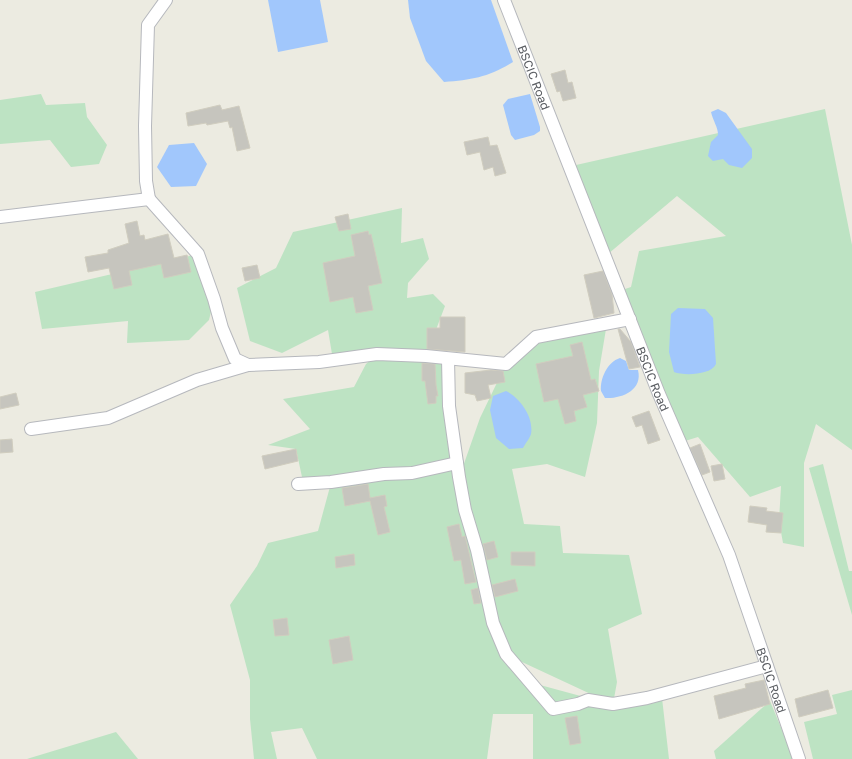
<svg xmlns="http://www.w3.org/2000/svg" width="852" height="759" font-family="'Golos Text',sans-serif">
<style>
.green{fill:#bde3c3;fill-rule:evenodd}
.water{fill:#a1c7fc}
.building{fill:#c6c5be;stroke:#d0cdbf}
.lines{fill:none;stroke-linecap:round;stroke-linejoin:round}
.minor-casing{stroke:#b6b8bd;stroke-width:14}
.minor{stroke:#fff;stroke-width:12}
.labels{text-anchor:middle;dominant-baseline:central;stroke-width:3;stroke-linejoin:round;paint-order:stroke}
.street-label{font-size:12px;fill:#595c61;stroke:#fff}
</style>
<rect width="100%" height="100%" fill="#ecebe1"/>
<g class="green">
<path d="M41 94 46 105 85 103 87 117 107 145 99 164 71 167 50 140 0 144V100Z"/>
<path d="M825 109 852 245V450L816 424 804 463V547L783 543 779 521 781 486 750 497 698 437 685 441 622 290 631 287 639 251 726 236 677 196 608 254 576 165Z"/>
<path d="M402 208 401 243 423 238 429 259 408 283 407 298 433 294 445 306 426 356 448 359 460 475 480 418 506 364 536 337 606 329 599 371 597 423 585 477 547 464 512 469 524 524 560 526 563 553 629 555 642 614 608 629 617 682 613 704 662 698 669 759H533V714H493L487 759H317L302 728 271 732 277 759H254L250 719V680L230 605 257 566 268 543 318 531 331 483H317L302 477 296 449 268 445 310 429 283 399 354 387 366 364 372 359 333 360 328 330 282 353 250 341 237 288 276 268 293 232ZM507 655 610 703V704L529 682Z"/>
<path d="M198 254 214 299 209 320 189 340 127 343 128 321 42 329 35 292Z"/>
<path d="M823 464 849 571H852V615L809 468Z"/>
<path d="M852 690V759H813L804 722 837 714 832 695Z"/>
<path d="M770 701 794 759H716L714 751Z"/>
<path d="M116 732 138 759H27L30 758Z"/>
</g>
<g class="water">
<path d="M268 0H320L328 42 278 52Z"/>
<path d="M408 0H491L513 62C489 77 472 80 444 82L426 61 410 18Z"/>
<path d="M530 94 540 127V131L534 135 515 140 511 135 503 105 508 99Z"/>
<path d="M718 109 726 113 752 149V158L742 168 729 165 723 159 713 161 708 156 711 142 718 135C718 127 713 121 711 112Z"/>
<path d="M194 143 207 164 196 186 171 187 157 167 169 145Z"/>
<path d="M678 308 705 309 713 318 716 364C711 375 684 376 674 372L669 352 671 314Z"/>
<path d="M620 358 626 361 629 370H638C643 390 622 399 605 398L601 391C600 379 607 362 620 358Z"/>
<path d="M506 391C520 398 534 417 531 434 530 438 525 444 523 448L509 449 496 438 490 410 493 396Z"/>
</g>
<g class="building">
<path d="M565 70 568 83 572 82 576 98 563 101 560 91 557 92 551 74Z"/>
<path d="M220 105 222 110 239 106 250 148 237 151 232 127 230 128 228 121 207 125 206 123 188 126 186 113Z"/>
<path d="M488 137 490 146 497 145 506 173 495 176 493 167 484 170 480 152 467 155 464 142Z"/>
<path d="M348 214 351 229 339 231 335 217Z"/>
<path d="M137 221 140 236 144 235 145 240 168 234 174 258 187 255 191 272 164 278 161 264 129 271 132 285 114 289 109 268 88 272 85 257 108 253V250L129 243 125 224Z"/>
<path d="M368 231 369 235 371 234 382 283 368 286 373 310 356 313 353 297 330 302 323 263 355 256 351 235Z"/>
<path d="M257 265 260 278 245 281 242 268Z"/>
<path d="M603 271 612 294 614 313 594 318 584 275Z"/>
<path d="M440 317H465V352L427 349V328H440Z"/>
<path d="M618 329H620L631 342 640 367 629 369Z"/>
<path d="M582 342 591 380 595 379 599 391 583 395 587 407 574 411 576 421 565 424 558 399 544 402 536 364 573 356 570 345Z"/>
<path d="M422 363 435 364 436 385 438 396H436V403L428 404 425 381H422Z"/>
<path d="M491 370 503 371 505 382 488 385 491 398 477 401 475 395 465 393V373Z"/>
<path d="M16 393 19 405 0 409V397Z"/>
<path d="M649 411 660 440 648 444 642 425 636 427 632 417Z"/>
<path d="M12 439 13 452 0 453V440Z"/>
<path d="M700 444 710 472 702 475 690 448Z"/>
<path d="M296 449 298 461 265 469 262 456Z"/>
<path d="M722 464 725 479 714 481 711 466Z"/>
<path d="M368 484 370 498 385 495 387 506 384 507 390 532 378 535 370 501 345 506 342 488Z"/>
<path d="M750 506 767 508 766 511 783 513 781 533 766 532 767 525 748 522Z"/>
<path d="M459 524 462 537 465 536 476 582 465 584 461 560 454 561 447 527Z"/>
<path d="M494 541 498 557 487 560 483 544Z"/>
<path d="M511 552H535V566L511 565Z"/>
<path d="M354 554 355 565 336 568 335 557Z"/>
<path d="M515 579 518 591 495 597 492 585Z"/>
<path d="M478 588 481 603 474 604 471 590Z"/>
<path d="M287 618 289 635 275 636 273 620Z"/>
<path d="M349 636 353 660 333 664 329 640Z"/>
<path d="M764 680 770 704 719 719 714 696 746 688 745 684Z"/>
<path d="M828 690 833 708 799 717 795 699Z"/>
<path d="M577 716 581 743 570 745 565 718Z"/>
</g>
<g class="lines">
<defs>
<g id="minor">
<path id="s1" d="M504 0 659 394 729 555 799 759"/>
<path d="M149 199 146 181 145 126 148 25 166 0"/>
<path d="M0 217 149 199 198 254 214 299 222 328 235 359 248 365 319 362 377 354 426 356 506 364 536 337 630 319"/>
<path d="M448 359 449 406 459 477 465 510 477 550 493 623 506 654 553 709 578 704 588 700 613 704 647 698 767 666"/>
<path d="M31 429 108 418 197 380 248 365"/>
<path d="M298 484 331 482 384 474 412 473 457 463"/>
</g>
</defs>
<use href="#minor" class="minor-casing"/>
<use href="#minor" class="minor"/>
</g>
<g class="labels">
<g class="street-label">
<text stroke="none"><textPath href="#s1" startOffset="83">BSCIC Road</textPath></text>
<text stroke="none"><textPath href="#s1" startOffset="407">BSCIC Road</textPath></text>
<text stroke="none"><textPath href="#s1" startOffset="731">BSCIC Road</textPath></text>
</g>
</g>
</svg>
